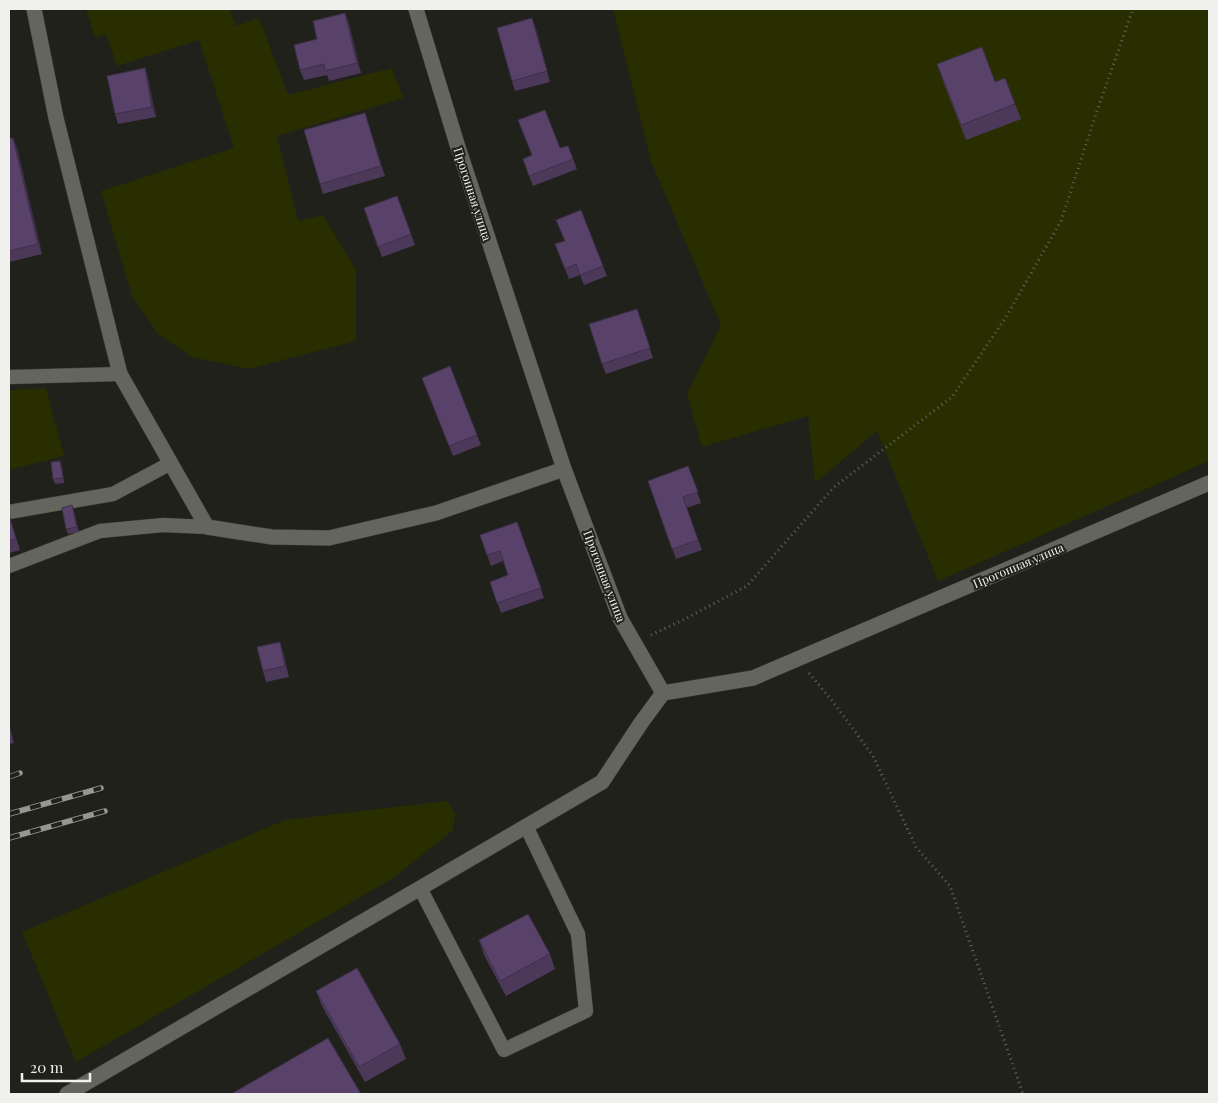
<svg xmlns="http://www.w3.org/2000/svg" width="1218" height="1103" font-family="'Playfair Display',serif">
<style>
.green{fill:#292e00}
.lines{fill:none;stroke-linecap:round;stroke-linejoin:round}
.lane-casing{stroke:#3d3e38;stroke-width:15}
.street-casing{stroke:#3d3e38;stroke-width:16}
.path{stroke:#63645d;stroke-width:3;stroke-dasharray:1 4;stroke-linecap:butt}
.lane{stroke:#64665e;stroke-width:14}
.street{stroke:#64665e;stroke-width:15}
.rail-casing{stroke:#969791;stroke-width:5.5}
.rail{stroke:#20211a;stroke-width:4;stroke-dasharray:11;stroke-linecap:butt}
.wall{fill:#4c395a}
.shaded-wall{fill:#3e2e4a}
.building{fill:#584269;stroke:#3e2e4a}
.labels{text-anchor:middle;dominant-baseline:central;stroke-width:4;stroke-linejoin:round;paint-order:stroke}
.street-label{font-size:12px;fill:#f0f1ec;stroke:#20211a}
</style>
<rect width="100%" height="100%" fill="#20211a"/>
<g class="green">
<path d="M86 9H229L236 26 259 18 288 95 392 68 403 98 277 136 298 221 323 215 356 270V341L248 369 192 357 158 334 132 296 101 191 234 148 199 40 117 66 106 34 95 37Z"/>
<path d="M613 9H1209V461L938 581 877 431 815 483 808 416 702 447 687 394 721 325 651 161Z"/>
<path d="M46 388 64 456 9 470V390Z"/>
<path d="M447 801 456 814 452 831 393 878 76 1062 22 932 285 820Z"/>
</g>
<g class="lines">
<defs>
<g id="lane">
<path d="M9 377 120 374"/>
<path d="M9 512 113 494 171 463"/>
<path d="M9 566 100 531 163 525 207 527"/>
<path d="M420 888 504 1050 586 1011 578 934 526 826"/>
</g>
<g id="street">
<path d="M34 9 56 118 120 374 207 527 272 537 329 538 436 513 564 469"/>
<path d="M416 9 457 144 564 469 620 618 663 693"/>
<path d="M663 693 753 678 1209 483"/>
<path d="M67 1094 602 782 641 723 663 693"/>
</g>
</defs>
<use href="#lane" class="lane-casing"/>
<use href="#street" class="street-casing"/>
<g class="path">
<path d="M651 635 683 620 747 586 834 487 952 397 1006 317 1061 221 1097 111 1133 9"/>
<path d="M809 673 834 703 873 756 916 847 950 886 1023 1094"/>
</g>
<use href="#lane" class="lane"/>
<use href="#street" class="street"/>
<defs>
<g id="rail">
<path d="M9 777 20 773"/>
<path d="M9 814 101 788"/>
<path d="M9 838 105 811"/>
</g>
</defs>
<use href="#rail" class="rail-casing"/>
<use href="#rail" class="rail"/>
</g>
<g class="wall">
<path d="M345 13 349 24 361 73 329 81 327 75 304 80 300 70 317 39Z"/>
<path d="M536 29 550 82 515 91 512 81Z"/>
<path d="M145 68 148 78 156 117 118 124 115 114Z"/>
<path d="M942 79 995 82 1015 104 1021 119 966 140Z"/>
<path d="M368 123 385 176 323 194 320 184Z"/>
<path d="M9 139 17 148 42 254 9 262Z"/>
<path d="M568 146 577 169 533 186 523 159Z"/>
<path d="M397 196 415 245 382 257 364 208Z"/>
<path d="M581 210 607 276 584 285 580 275 569 279 555 244 564 241Z"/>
<path d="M637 309 653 358 606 374 602 364Z"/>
<path d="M422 378 477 435 481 445 453 456Z"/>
<path d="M62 466 64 483 55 484 53 479Z"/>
<path d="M688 466 701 503 686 508 702 550 676 559 648 481Z"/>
<path d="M72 505 79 532 68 534 66 529Z"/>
<path d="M9 515 20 550 9 553Z"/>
<path d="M517 522 544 598 501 613 490 582 508 575 503 561 491 566 480 535Z"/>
<path d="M283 652 289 677 266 682 263 671Z"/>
<path d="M9 724 14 743 9 744Z"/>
<path d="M479 940 550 954 555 969 506 996 484 955Z"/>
<path d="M316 991 400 1044 406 1059 365 1082 322 1006Z"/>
</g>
<g class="shaded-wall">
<path d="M345 13 349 24 361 73 357 63Z"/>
<path d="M532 18 536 29 550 82 547 71Z"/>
<path d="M145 68 148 78 156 117 152 107Z"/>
<path d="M365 113 368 123 385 176 381 166Z"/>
<path d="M13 138 17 148 42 254 38 244Z"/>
<path d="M60 461 62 466 64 483 63 478Z"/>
<path d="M72 505 74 511 79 532 77 527Z"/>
<path d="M280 642 283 652 289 677 285 666Z"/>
<path d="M9 724 14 743 9 728Z"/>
</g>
<g class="building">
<path d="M345 13 357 63 325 71 324 64 300 70 294 45 317 39 313 21Z"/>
<path d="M532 18 547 71 512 81 497 28Z"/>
<path d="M982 47 995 82 1005 78 1015 104 961 125 937 64Z"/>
<path d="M145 68 152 107 115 114 107 76Z"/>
<path d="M545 110 560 148 568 146 573 159 529 176 523 159 532 155 518 120Z"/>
<path d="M365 113 381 166 320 184 304 130Z"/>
<path d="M13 138 38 244 9 251V139Z"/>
<path d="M397 196 411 234 378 247 364 208Z"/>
<path d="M581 210 603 266 580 275 576 264 565 269 555 244 565 241 556 220Z"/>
<path d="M637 309 650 348 602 364 589 324Z"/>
<path d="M450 366 477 435 449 446 422 378Z"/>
<path d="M60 461 63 478 53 479 51 462Z"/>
<path d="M688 466 698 492 683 497 698 540 672 549 648 481Z"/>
<path d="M72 505 77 527 66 529 62 508Z"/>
<path d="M9 515 16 539 9 541Z"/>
<path d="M517 522 541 588 497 603 490 582 508 575 500 551 487 555 480 535Z"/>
<path d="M280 642 285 666 263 671 257 647Z"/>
<path d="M528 914 550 954 500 981 479 940Z"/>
<path d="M357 968 400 1044 359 1067 316 991Z"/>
<path d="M328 1038 361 1094H231Z"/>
</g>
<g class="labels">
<g class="street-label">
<text transform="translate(473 194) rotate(72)">Прогонная улица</text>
<text transform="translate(1018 565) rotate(-23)">Прогонная улица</text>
<text transform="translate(605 576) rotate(69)">Прогонная улица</text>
</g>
</g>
<rect width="1218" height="1103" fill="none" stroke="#f0f1ec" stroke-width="20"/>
<path d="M22 1073v8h68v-8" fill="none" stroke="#f0f1ec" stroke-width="2.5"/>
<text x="30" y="1073" font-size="15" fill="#f0f1ec" stroke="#20211a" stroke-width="4" paint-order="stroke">20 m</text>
</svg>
